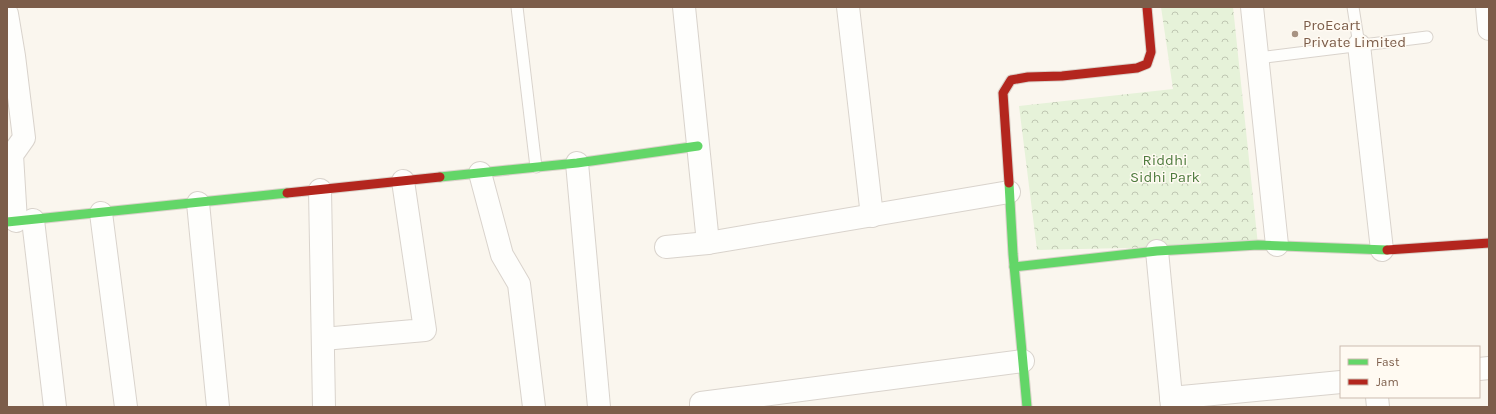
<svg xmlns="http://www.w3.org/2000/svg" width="1496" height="414" font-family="Karla,sans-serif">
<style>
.park{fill:url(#park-crowns)}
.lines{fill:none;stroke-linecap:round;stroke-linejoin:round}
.lane-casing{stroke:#d9d3cc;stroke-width:13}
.street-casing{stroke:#d9d3cc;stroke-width:24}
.fast-casing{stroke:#dad2ca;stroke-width:11}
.jam-casing{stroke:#dad2ca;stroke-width:11}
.lane{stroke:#fefefc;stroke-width:11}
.street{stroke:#fefefc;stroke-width:22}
.fast{stroke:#63d668;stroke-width:9}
.jam{stroke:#b3261e;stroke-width:9}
.poi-dot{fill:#a89383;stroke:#fffaf2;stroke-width:1.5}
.labels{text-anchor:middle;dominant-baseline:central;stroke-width:3;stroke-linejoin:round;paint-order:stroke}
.poi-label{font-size:15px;fill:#7c5d4a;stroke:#fffaf2;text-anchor:start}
.park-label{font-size:15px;fill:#4f7c3e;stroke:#fffaf2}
</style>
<defs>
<pattern id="park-crowns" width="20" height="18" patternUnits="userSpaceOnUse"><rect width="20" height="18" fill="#e6f2d9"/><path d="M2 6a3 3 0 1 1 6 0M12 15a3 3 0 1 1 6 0" fill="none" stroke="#bfc7b2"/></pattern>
</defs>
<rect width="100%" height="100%" fill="#faf6ee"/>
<path class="park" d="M1161 7H1233L1258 245 1037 250 1019 106 1173 89Z"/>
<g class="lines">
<defs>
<g id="lane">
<path d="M517 7 536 167"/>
<path d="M1353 7 1359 45"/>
<path d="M1258 58 1427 37"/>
</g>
<g id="street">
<path d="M684 7 708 243"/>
<path d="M848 7 872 216"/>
<path d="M1252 7 1277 245"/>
<path d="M1487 7 1489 29"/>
<path d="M7 14 14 56 24 138 12 155 16 221"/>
<path d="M1359 45 1382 250"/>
<path d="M577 163 599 407"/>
<path d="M480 173 502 255 519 284 534 407"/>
<path d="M320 190 324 407"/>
<path d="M198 203 218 407"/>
<path d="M101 213 126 407"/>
<path d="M33 220 55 407"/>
<path d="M666 247 708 243 1009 192"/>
<path d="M1157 251 1172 407"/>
<path d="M323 339 425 330 403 181"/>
<path d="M1479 369 1489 368"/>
<path d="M1377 397 1378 407"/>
<path d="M1171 398 1341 382"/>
<path d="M701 407V403L1023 361"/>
</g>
<g id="fast">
<path d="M440 177 577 163 698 146"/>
<path d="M1009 183 1013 254 1027 407"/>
<path d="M7 222 287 193"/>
<path d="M1014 267 1157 251 1258 245 1387 250"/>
</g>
<g id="jam">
<path d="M1009 183 1003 93 1011 80 1028 77 1062 76 1137 68 1147 64 1151 52 1147 7"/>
<path d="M287 193 440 177"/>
<path d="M1387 250 1489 243"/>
</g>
</defs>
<use href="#lane" class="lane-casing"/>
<use href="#street" class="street-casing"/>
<use href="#fast" class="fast-casing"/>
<use href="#jam" class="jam-casing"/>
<use href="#lane" class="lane"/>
<use href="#street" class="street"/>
<use href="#fast" class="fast"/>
<use href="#jam" class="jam"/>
</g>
<circle class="poi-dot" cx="1295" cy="34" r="4"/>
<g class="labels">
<g class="poi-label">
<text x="1303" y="25">ProEcart<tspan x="1303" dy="17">Private Limited</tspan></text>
</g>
<g class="park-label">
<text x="1165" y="160">Riddhi<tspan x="1165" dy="17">Sidhi Park</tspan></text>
</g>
</g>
<rect width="1496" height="414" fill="none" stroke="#7c5d4a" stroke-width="16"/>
<rect x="1340" y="346" width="140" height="52" fill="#fffaf2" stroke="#cbbbaf"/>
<rect x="1348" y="359" width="20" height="6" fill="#63d668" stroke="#cbbbaf"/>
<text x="1376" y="366" font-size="12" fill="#7c5d4a">Fast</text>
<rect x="1348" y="379" width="20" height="6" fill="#b3261e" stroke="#cbbbaf"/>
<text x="1376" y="386" font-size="12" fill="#7c5d4a">Jam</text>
</svg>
